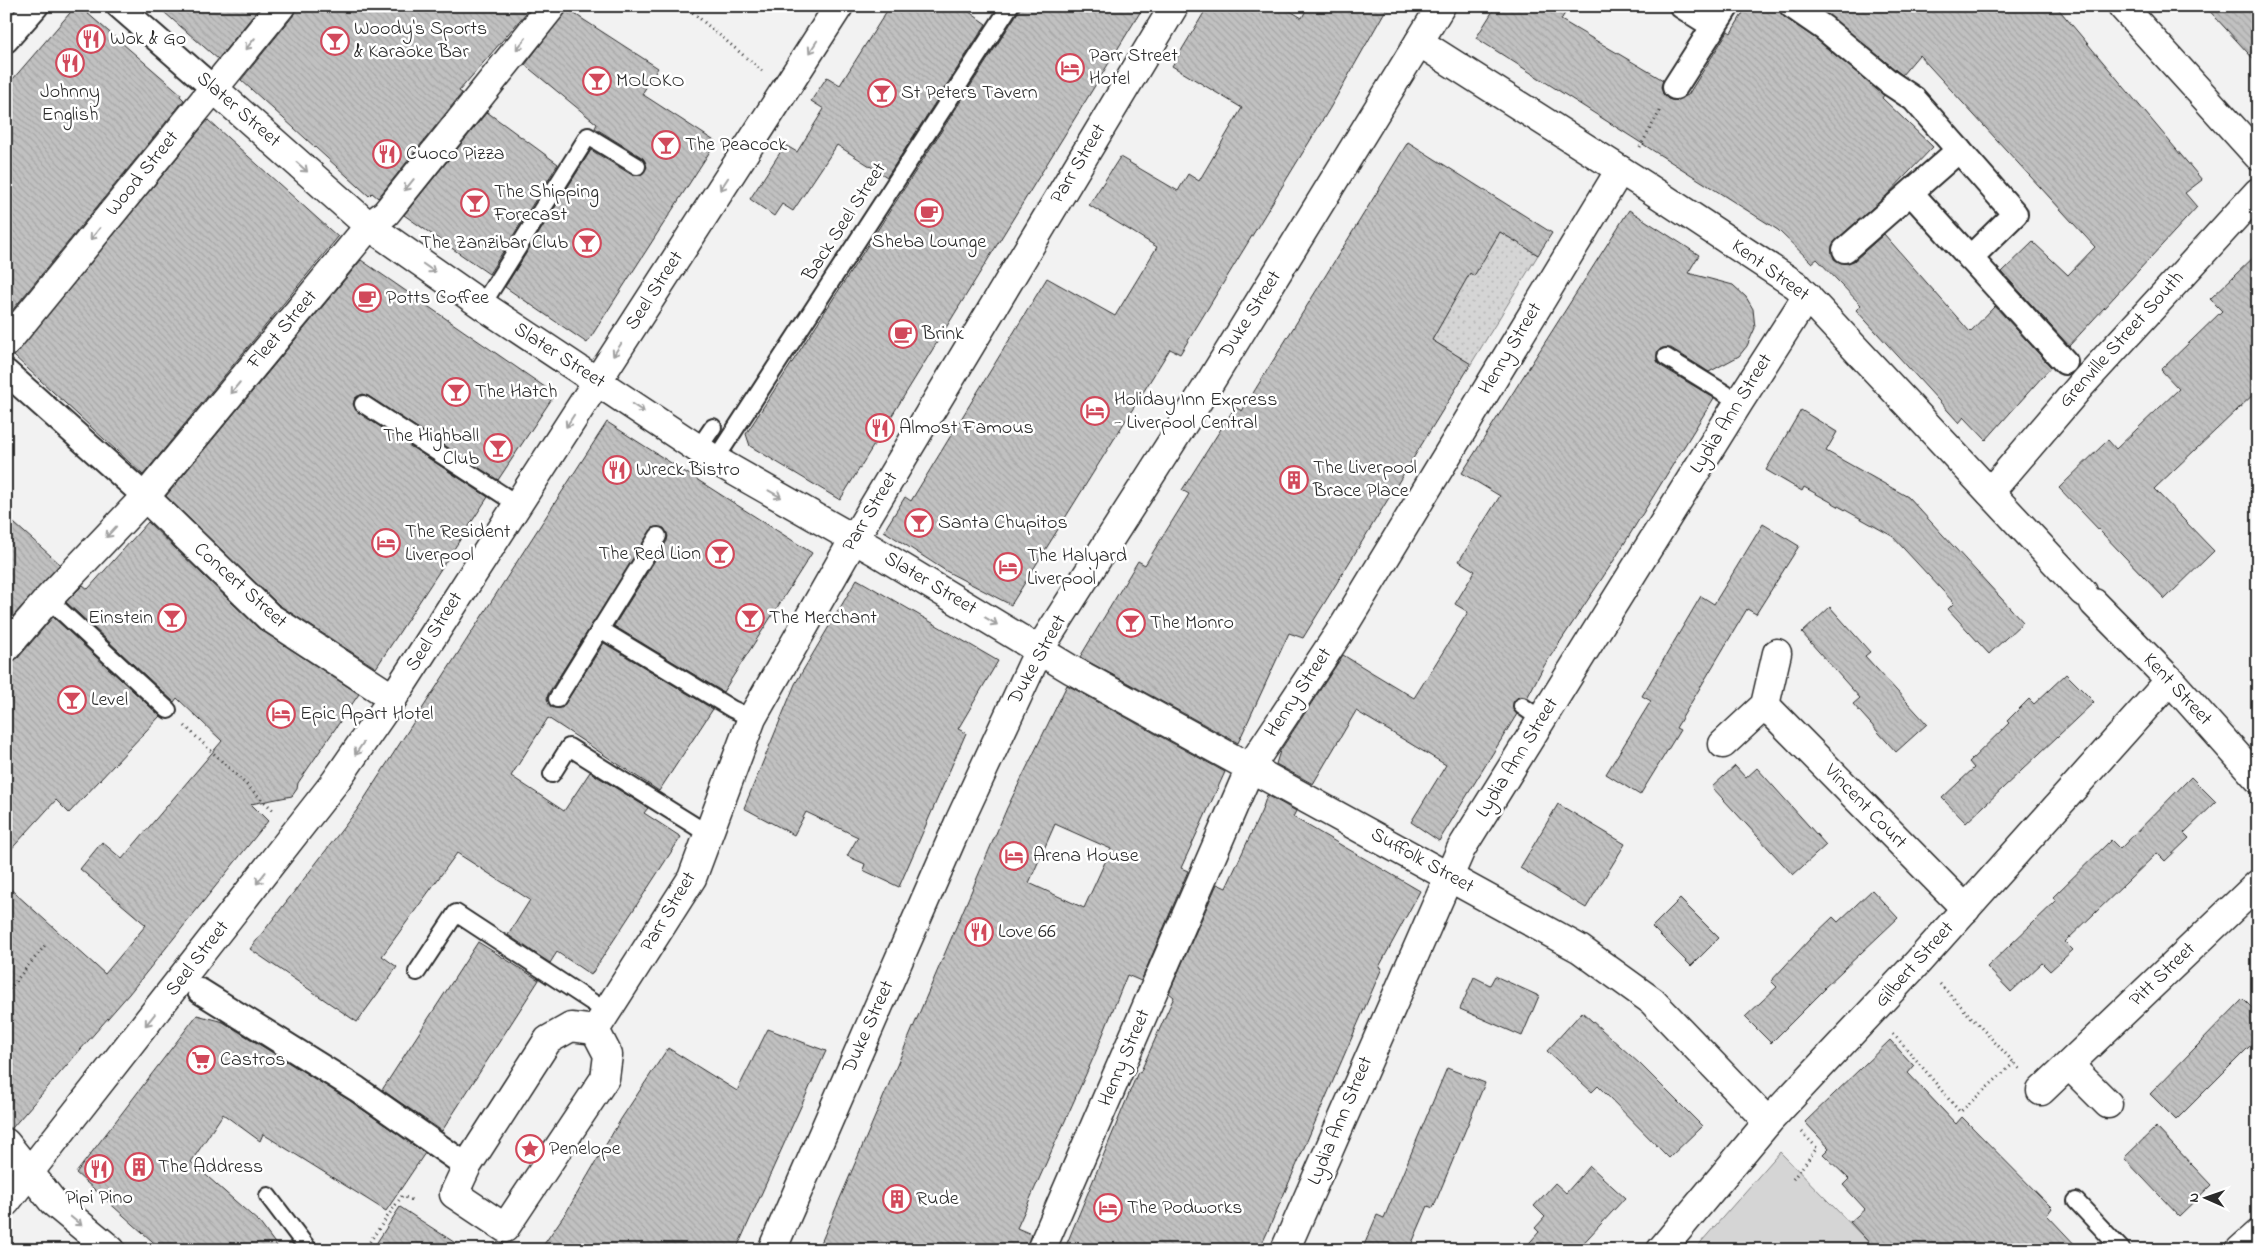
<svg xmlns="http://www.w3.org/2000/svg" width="2264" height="1256" font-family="'Indie Flower',sans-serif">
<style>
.grass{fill:url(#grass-dots);stroke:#808080}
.pitch{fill:#d5d5d5;stroke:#808080}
.building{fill:url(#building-back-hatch);stroke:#2b2b2b;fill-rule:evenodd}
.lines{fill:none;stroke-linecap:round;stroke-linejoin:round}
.service-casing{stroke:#2b2b2b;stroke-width:20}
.pedestrian-casing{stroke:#2b2b2b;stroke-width:28}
.minor-casing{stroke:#2b2b2b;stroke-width:31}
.tertiary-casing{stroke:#2b2b2b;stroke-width:31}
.path{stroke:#2b2b2b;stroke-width:3;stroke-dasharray:1 4;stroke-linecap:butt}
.service{stroke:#fff;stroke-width:16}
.pedestrian{stroke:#fff;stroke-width:24}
.minor{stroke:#fff;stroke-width:28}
.tertiary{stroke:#fff;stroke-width:28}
.oneway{stroke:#a0a0a0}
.labels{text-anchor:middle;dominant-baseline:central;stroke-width:5;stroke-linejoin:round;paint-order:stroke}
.poi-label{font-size:20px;fill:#2b2b2b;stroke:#fff;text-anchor:start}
.street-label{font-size:20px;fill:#2b2b2b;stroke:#fff}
</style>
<defs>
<pattern id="grass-dots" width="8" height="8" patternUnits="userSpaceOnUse" patternTransform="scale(1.25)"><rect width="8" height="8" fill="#d5d5d5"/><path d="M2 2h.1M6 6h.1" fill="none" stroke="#b7b7b7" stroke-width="1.8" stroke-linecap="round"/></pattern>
<pattern id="building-back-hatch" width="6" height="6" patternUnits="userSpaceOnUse" patternTransform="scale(1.25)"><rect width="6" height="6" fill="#c1c1c1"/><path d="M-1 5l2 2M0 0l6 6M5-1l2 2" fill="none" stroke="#a6a6a6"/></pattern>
</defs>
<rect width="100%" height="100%" fill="#f2f2f2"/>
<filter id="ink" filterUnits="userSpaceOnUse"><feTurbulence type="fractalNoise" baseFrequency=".02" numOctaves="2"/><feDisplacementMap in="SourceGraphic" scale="10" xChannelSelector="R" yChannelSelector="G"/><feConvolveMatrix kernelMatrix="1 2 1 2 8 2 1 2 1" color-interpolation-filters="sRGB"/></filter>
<g filter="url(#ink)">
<path class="grass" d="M1446 199 1538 255 1471 364 1432 340 1468 272 1474 276Z"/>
<path class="pitch" d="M1780 1152 1876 1250H1694Z"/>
<g class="building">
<path d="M76 6H79L181 94 180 96 184 100 6 318V87Z"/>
<path d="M157 6H261L218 59Z"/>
<path d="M296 6H532L459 91 462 93 378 198 372 193 369 196 241 80 293 16Z"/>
<path d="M890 6H961L986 24 887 177 837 145 793 211 782 204 774 216 750 199 785 145 797 152 824 109 811 101 827 77 840 85Z"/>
<path d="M1022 6H1144L840 500 750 446 746 434Z"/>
<path d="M1208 6H1282L1302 18 1308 6H1388L1330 108 1180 354 1170 349 1011 605 946 571 884 531 905 497 911 501 1047 278 1115 316 1157 247 1089 205 1120 157 1178 191 1188 174 1199 181 1242 108 1172 66Z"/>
<path d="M1496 6H1569L1561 20 1663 80 1661 87 1663 94 1668 99 1675 101 1688 95 1728 31 1731 33 1747 6H1778L1784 17 1816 39 1884 95 1882 98 1933 147 1885 197 1836 240 1832 246 1834 259 1841 263 1854 261 1884 234 1970 332 1995 306 2051 367 1986 440 1964 417 1959 423 1856 310 1861 305 1817 259 1812 263 1778 230 1476 38Z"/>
<path d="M1817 6H2056L2202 180 2185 193 2197 207 2069 346 2002 272 2033 242 2068 275 2095 247 1919 55 1902 75Z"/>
<path d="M2205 6H2258V64Z"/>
<path d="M567 9 658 68 642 94 716 142 587 343 505 287 591 150 632 175 642 174 647 167 643 158 595 128 597 124 525 65Z"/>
<path d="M487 112 558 164 489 274 404 215Z"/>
<path d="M208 120 338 237 143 475 14 356Z"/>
<path d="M1408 142 1552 233 1538 255 1500 232 1474 276 1470 273 1432 340 1471 364 1303 638 1289 633 1238 743 1080 657 1138 561 1145 565 1189 494 1182 490 1235 407 1242 411Z"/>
<path d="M1629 210 1699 255 1688 273 1733 285 1746 297 1753 309 1755 328 1747 346 1739 356 1709 372 1671 348H1662L1657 352V361L1661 366 1714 398 1611 565 1544 666 1527 698 1518 697 1514 701 1513 710 1517 714 1439 841 1411 822 1446 765 1356 711 1313 784 1276 764 1280 751 1343 655 1414 698 1468 612 1455 604 1475 571 1459 561 1500 496 1462 473Z"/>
<path d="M2258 253V390L2154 489 2214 551 2165 599 2059 488 2108 440 2116 449 2179 389 2161 370 2222 311 2210 299Z"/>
<path d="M361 260 555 394 498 480 368 396 363 394 355 398 353 404 358 412 488 497 376 668 279 605 166 496Z"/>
<path d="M1801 410 1837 432 1826 451 1908 497 2023 622 1989 654 1948 609 1954 603 1892 536 1804 487 1802 491 1766 470Z"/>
<path d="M607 422 812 553 723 692 614 626 667 541 668 536 664 528 654 527 548 694 547 699 551 707 562 708 604 643 713 709 659 791 548 718 511 776 564 811 590 772 648 808 644 813 681 837 591 975 557 952 550 963 508 935 530 900 457 853 382 956 397 967 357 1022 250 949 357 810Z"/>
<path d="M6 516 60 564 6 624Z"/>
<path d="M148 522 258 628 359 694 298 783 297 789 292 796 251 804 268 821 129 994 12 1128H6V885L105 974 146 925 80 869 102 842 122 859 222 741 177 698 174 702 66 602 83 585 88 589Z"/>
<path d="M1763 524 1799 546 1756 614 1747 609 1676 728 1680 730 1640 795 1606 774 1651 701 1642 696 1701 596 1714 604Z"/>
<path d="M857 579 998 661 958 729 966 733 899 887 863 870 865 864 847 856 858 837 806 812 794 835 744 808 795 684Z"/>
<path d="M1830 607 1870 652 1865 656 1927 724 1896 752 1853 704 1860 698 1802 633Z"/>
<path d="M53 617 160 716 69 813 56 800 6 855V663L18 658Z"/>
<path d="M2066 674 2094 702 1966 823 1942 798 1974 768 1969 762 2009 723 2007 721 2029 699 2034 704Z"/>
<path d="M1067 685 1225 772 1181 868 1188 871 1141 981 1127 975 1095 1054 1017 1228 1031 1234 1026 1250H818L1007 808ZM1055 824 1111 849 1084 908 1029 883Z"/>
<path d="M1735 766 1746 778 1757 768 1826 845 1793 875 1712 787Z"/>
<path d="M2191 777 2216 802 2184 833 2189 838 2165 861 2157 853 2065 942 2073 950 2050 971 2042 963 2011 992 1987 967 2056 901 2053 897 2111 840 2120 849Z"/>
<path d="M1267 795 1296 811 1293 817 1420 891 1379 967 1382 968 1267 1233 1259 1250H1058L1060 1246 1065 1248 1138 1072 1140 1073 1174 997 1169 993 1217 884 1226 888 1262 810Z"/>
<path d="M1558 804 1625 844 1586 908 1520 868Z"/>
<path d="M1872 890 1898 918 1824 988 1825 989 1771 1043 1745 1017 1777 987 1771 981 1810 939 1833 917 1838 922Z"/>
<path d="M1680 899 1719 938 1691 966 1652 927Z"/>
<path d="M478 942 539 980 442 1131 382 1090Z"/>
<path d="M1495 976 1539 996 1522 1036 1460 1009 1474 977 1490 985Z"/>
<path d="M2243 999 2258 1014V1038L2176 1120 2150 1094Z"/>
<path d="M1582 1012 1640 1064 1702 1126 1669 1158 1598 1086 1592 1092 1547 1051Z"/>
<path d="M197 1015 223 1022 349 1100 425 1153 386 1211 263 1134 260 1141 223 1114 191 1162 259 1222 280 1250H162L76 1173Z"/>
<path d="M768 1029 826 1051 736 1250H540L567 1211 621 1119 668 1048 737 1091Z"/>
<path d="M1890 1040 1914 1066 1908 1073 1956 1124 1962 1117 2052 1208 2047 1215 2080 1250H1876L1850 1222 1865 1209 1843 1185 1849 1179 1823 1154 1829 1148 1805 1122Z"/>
<path d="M1447 1068 1485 1083 1433 1208 1428 1206 1409 1250H1362L1377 1215 1384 1218Z"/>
<path d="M2156 1127 2211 1185 2179 1216 2124 1158Z"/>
<path d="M1590 1166 1625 1198 1577 1250H1523L1539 1232 1535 1228 1545 1217 1534 1206 1555 1183 1566 1193Z"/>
<path d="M400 1207 466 1250H372Z"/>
</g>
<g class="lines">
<defs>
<g id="service">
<path d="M482 305 588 136 637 166"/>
<path d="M1666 357 1739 402"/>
<path d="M363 404 517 504"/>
<path d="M698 449 713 427"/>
<path d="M715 460 1010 6"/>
<path d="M48 599 168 710"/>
<path d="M600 629 732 709 752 718"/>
<path d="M557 699 658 536"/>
<path d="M1522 706 1542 720"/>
<path d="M552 774 569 747 708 834"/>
<path d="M417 972 456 913 607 1012"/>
<path d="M268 1196 309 1250"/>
<path d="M2076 1201 2122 1250"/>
</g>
<g id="pedestrian">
<path d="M119 6 213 88"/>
<path d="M1682 6 1714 26 1727 6"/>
<path d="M1792 6 1824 28 1890 83 1914 99 2015 214 1970 258"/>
<path d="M6 40 36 6"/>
<path d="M1675 87 1714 26"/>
<path d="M1911 193 2065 362"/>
<path d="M1845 250 1959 150"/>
<path d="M6 372 137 489"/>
<path d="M200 991 357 1089 467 1166"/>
</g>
<g id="minor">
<path d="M2122 6 2258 156"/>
<path d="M1419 42 1644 185 1796 285 2083 592"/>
<path d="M213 88 369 226 482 305 715 460 875 551 1072 670 1580 949 1652 1001 1768 1122"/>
<path d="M6 343 281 6"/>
<path d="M1990 492 2083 383 2258 192"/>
<path d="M145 497 269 617 393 698"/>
<path d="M2094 603 2170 680 2258 779"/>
<path d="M6 648 48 599 145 497 369 226 386 213 552 6"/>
<path d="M1765 705 1966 909"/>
<path d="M1723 744 1765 705 1777 653"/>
<path d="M571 1027 595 1030 608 1055 605 1078 505 1228 454 1194 467 1166 548 1040Z"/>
<path d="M595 1030 692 878 752 718 854 539 1174 6"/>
<path d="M2069 1065 2108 1104"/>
<path d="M2041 1091 2258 884"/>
<path d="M6 1143 53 1202 111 1250"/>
<path d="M6 1202 335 782 393 698 839 6"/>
<path d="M1041 1250 1251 766 1345 624 1620 170"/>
<path d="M1285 1250 1461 849 1739 402 1807 296"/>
<path d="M1661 1250 1768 1122 1918 962 2170 680"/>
<path d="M2240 1250 2258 1234"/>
</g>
<path id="tertiary" d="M772 1250 960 820 1039 650 1212 379 1441 6"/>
</defs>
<use href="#service" class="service-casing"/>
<use href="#pedestrian" class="pedestrian-casing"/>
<use href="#minor" class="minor-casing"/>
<use href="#tertiary" class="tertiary-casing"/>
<g class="path">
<path d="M685 6 762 71"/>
<path d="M1640 147 1660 111"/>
<path d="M185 726 274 811"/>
<path d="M1940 984 2020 1069"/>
<path d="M6 993 47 943"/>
<path d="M1893 1034C1917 1059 1937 1086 1960 1112L2014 1063"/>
<path d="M1793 1179 1817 1148 1801 1131"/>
<path d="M364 1250 402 1196 412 1200"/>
</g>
<use href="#service" class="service"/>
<use href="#pedestrian" class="pedestrian"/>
<use href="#minor" class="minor"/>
<use href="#tertiary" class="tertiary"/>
</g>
<defs><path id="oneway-shaft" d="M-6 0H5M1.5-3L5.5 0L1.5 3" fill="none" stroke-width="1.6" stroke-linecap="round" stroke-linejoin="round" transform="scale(1.25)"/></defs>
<g class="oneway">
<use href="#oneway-shaft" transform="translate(250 44) rotate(130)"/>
<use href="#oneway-shaft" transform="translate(521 44) rotate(129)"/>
<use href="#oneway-shaft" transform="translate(813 47) rotate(123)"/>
<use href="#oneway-shaft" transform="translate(302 167) rotate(42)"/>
<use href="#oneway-shaft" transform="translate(724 184) rotate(123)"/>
<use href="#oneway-shaft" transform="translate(409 185) rotate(129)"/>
<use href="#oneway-shaft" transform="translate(95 234) rotate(129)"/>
<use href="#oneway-shaft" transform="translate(429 268) rotate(35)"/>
<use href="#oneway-shaft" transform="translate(617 350) rotate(123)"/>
<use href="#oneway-shaft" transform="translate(235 388) rotate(130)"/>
<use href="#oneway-shaft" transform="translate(638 408) rotate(34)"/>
<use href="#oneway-shaft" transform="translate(570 421) rotate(123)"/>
<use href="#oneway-shaft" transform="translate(775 494) rotate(29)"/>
<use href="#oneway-shaft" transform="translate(111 532) rotate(133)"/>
<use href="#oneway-shaft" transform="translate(991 621) rotate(31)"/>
<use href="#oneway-shaft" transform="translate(359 749) rotate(124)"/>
<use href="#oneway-shaft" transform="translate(261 878) rotate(128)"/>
<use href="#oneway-shaft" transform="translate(150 1020) rotate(129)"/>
<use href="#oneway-shaft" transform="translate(76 1221) rotate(39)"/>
</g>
</g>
<defs>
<symbol id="restaurant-ring" viewBox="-11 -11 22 22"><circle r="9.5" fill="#fff" stroke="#d1495b" stroke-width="1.5"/><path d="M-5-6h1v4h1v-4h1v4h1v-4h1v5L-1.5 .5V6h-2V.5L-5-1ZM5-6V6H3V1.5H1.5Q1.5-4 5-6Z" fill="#d1495b"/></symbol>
<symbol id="bar-ring" viewBox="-11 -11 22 22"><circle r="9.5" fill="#fff" stroke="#d1495b" stroke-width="1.5"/><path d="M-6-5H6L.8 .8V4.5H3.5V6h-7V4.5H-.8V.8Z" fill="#d1495b"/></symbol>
<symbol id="hotel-ring" viewBox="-11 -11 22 22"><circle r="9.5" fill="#fff" stroke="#d1495b" stroke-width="1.5"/><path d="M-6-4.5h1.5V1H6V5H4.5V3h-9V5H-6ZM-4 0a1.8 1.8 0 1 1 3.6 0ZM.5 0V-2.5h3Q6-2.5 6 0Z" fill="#d1495b"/></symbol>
<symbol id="cafe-ring" viewBox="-11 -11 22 22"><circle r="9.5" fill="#fff" stroke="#d1495b" stroke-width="1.5"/><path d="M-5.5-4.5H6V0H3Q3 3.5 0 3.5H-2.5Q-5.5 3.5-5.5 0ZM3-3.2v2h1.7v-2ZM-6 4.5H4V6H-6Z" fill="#d1495b"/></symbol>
<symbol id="building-ring" viewBox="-11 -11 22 22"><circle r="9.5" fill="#fff" stroke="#d1495b" stroke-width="1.5"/><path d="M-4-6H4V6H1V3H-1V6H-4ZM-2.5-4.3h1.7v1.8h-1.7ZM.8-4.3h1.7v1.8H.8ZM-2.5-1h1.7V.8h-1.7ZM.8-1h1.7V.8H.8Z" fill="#d1495b"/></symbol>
<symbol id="supermarket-ring" viewBox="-11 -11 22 22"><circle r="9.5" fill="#fff" stroke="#d1495b" stroke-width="1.5"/><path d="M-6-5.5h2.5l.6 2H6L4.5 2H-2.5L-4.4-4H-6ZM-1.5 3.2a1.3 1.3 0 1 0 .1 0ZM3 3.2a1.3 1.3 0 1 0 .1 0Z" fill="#d1495b"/></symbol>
<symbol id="sight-ring" viewBox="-11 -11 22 22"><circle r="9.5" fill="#fff" stroke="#d1495b" stroke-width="1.5"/><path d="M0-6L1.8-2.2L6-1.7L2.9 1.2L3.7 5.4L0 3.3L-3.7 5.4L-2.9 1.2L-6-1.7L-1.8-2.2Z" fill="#d1495b"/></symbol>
</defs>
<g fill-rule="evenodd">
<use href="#restaurant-ring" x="75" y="23" width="32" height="32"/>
<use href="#bar-ring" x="319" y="25" width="32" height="32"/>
<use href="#restaurant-ring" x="54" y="47" width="32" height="32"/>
<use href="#hotel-ring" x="1054" y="52" width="32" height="32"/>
<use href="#bar-ring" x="581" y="65" width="32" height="32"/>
<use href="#bar-ring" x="866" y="77" width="32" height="32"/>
<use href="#bar-ring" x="650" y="129" width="32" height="32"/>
<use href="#restaurant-ring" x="371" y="138" width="32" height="32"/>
<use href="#bar-ring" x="459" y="187" width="32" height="32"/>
<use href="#cafe-ring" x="913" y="197" width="32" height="32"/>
<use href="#bar-ring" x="571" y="227" width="32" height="32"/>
<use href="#cafe-ring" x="351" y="282" width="32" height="32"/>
<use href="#cafe-ring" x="887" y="318" width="32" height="32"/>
<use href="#bar-ring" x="440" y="376" width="32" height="32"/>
<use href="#hotel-ring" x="1079" y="395" width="32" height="32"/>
<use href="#restaurant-ring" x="864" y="412" width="32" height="32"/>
<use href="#bar-ring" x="482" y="432" width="32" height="32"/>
<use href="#restaurant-ring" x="601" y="454" width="32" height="32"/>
<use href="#building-ring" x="1278" y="464" width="32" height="32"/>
<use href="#bar-ring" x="903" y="507" width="32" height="32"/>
<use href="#hotel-ring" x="370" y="527" width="32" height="32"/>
<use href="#bar-ring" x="704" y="538" width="32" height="32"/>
<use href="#hotel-ring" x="992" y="551" width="32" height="32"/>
<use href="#bar-ring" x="156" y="602" width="32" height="32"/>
<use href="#bar-ring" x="734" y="602" width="32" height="32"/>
<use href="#bar-ring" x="1115" y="607" width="32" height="32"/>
<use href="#bar-ring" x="56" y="684" width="32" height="32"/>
<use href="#hotel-ring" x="265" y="698" width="32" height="32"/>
<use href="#hotel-ring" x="998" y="840" width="32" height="32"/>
<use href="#restaurant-ring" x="963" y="916" width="32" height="32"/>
<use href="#supermarket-ring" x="185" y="1044" width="32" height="32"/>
<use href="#sight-ring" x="514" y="1133" width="32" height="32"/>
<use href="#building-ring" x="123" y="1151" width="32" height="32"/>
<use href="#restaurant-ring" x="83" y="1153" width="32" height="32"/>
<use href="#building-ring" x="881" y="1183" width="32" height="32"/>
<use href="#hotel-ring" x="1092" y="1192" width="32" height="32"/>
</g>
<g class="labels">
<g class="poi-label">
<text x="354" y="29">Woody's Sports<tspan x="354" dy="23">&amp; Karaoke Bar</tspan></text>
<text x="110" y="39">Wok &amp; Go</text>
<text x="1089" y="56">Parr Street<tspan x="1089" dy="23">Hotel</tspan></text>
<text x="616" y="81">MOLOKO</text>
<text x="70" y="92" text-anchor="middle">Johnny<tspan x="70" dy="23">English</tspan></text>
<text x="901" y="93">St Peters Tavern</text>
<text x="685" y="145">The Peacock</text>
<text x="406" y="154">Cuoco Pizza</text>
<text x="494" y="192">The Shipping<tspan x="494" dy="23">Forecast</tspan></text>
<text x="929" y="242" text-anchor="middle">Sheba Lounge</text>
<text x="568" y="243" text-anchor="end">The Zanzibar Club</text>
<text x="386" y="298">Potts Coffee</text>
<text x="922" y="334">Brink</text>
<text x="475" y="392">The Hatch</text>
<text x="1114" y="400">Holiday Inn Express<tspan x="1114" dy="23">- Liverpool Central</tspan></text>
<text x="899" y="428">Almost Famous</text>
<text x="479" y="436" text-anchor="end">The Highball<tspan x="479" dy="23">Club</tspan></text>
<text x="1313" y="468">The Liverpool<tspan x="1313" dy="23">Brace Place</tspan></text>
<text x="636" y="470">Wreck Bistro</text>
<text x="938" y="523">Santa Chupitos</text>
<text x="405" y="532">The Resident<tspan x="405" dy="23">Liverpool</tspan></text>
<text x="701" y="554" text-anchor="end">The Red Lion</text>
<text x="1027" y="556">The Halyard<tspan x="1027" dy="23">Liverpool</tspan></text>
<text x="153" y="618" text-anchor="end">Einstein</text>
<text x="769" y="618">The Merchant</text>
<text x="1150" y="623">The Monro</text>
<text x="91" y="700">Level</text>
<text x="300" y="714">Epic Apart Hotel</text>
<text x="1033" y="856">Arena House</text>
<text x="998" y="932">Love 66</text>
<text x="220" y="1060">Castros</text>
<text x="549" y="1149">Penelope</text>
<text x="158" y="1167">The Address</text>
<text x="99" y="1198" text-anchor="middle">Pipi Pino</text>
<text x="916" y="1199">Rude</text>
<text x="1127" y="1208">The Podworks</text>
</g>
<g class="street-label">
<text transform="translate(238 110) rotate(41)">Slater Street</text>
<text transform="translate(1079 164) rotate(-59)">Parr Street</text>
<text transform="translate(143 174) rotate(-51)">Wood Street</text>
<text transform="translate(845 222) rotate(-57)">Back Seel Street</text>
<text transform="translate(1770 271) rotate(36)">Kent Street</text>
<text transform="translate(655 291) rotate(-57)">Seel Street</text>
<text transform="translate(1251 315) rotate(-58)">Duke Street</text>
<text transform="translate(283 330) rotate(-50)">Fleet Street</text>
<text transform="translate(2122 340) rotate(-48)">Grenville Street South</text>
<text transform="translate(1511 349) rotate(-59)">Henry Street</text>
<text transform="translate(559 356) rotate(33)">Slater Street</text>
<text transform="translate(1732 414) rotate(-58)">Lydia Ann Street</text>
<text transform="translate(871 512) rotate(-59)">Parr Street</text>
<text transform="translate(930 584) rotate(31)">Slater Street</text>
<text transform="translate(240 586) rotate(42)">Concert Street</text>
<text transform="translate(435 632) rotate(-58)">Seel Street</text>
<text transform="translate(1038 660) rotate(-61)">Duke Street</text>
<text transform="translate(2177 690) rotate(47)">Kent Street</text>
<text transform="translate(1299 693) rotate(-56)">Henry Street</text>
<text transform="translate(1518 758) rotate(-58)">Lydia Ann Street</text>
<text transform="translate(1865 807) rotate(46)">Vincent Court</text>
<text transform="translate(1422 861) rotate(29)">Suffolk Street</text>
<text transform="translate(669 912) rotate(-59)">Parr Street</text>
<text transform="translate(198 959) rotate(-52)">Seel Street</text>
<text transform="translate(1915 965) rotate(-48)">Gilbert Street</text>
<text transform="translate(2163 975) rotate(-44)">Pitt Street</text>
<text transform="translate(869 1027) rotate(-66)">Duke Street</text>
<text transform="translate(1125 1058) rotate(-67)">Henry Street</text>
<text transform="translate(1341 1121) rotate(-67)">Lydia Ann Street</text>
</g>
</g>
<rect width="2264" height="1256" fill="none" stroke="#fff" stroke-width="25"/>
<rect x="12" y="12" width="2239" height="1231" fill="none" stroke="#2b2b2b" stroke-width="2" filter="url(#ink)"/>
<g transform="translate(2206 1198) rotate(272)" stroke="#ffffff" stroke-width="4" paint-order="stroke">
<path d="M0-4L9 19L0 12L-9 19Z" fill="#2b2b2b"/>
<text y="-8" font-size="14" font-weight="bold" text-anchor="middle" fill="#2b2b2b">N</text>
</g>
</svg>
